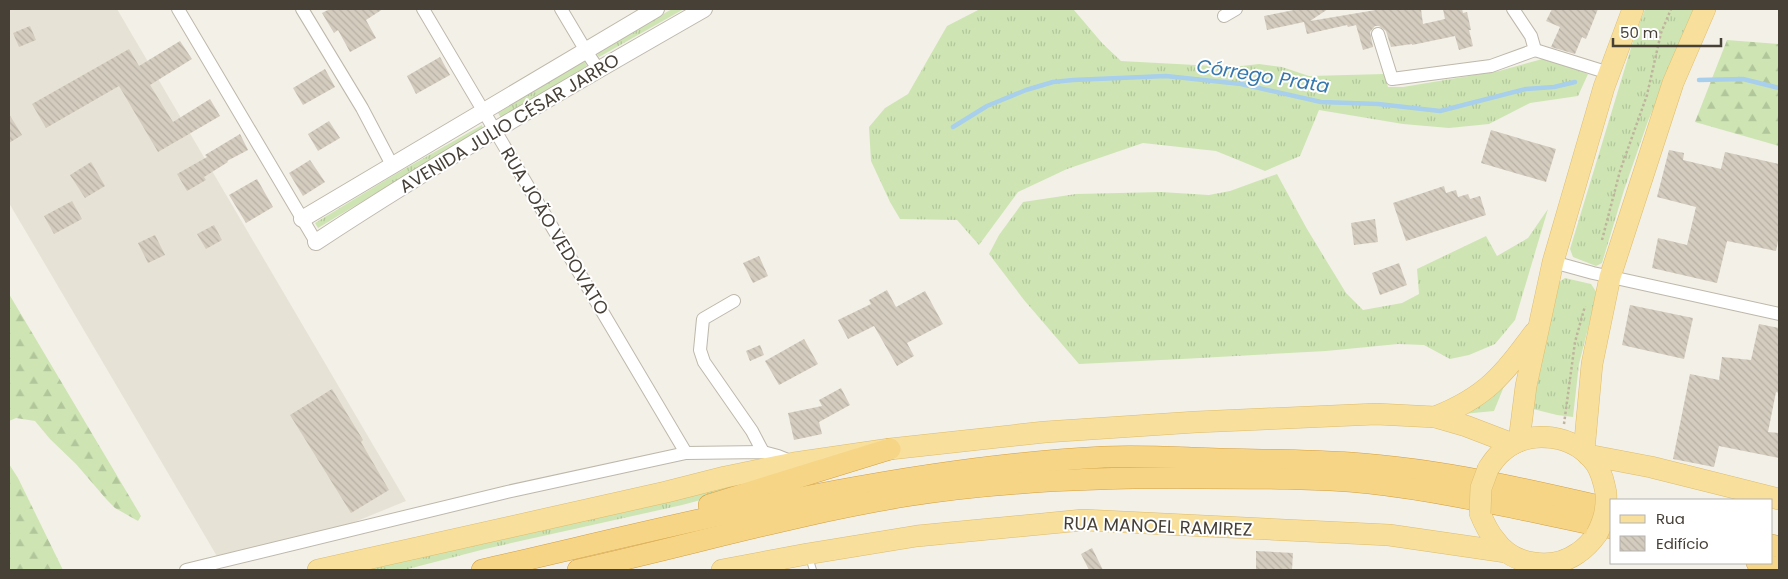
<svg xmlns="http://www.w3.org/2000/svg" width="1788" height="579" font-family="Poppins,sans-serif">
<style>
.residential{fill:#e7e2d6}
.grass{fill:url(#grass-tufts)}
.forest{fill:url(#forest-firs)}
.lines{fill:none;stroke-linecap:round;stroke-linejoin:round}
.stream{stroke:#a8cfec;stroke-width:4.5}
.building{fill:url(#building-back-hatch)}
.service-casing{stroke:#beb8ab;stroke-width:8}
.minor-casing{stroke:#beb8ab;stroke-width:14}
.tertiary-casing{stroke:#beb8ab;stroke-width:18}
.primary-casing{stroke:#ddbd6c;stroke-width:22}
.trunk-casing{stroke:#d4a041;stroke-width:22}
.path{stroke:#bfb39d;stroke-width:2.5;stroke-dasharray:2.5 2.5;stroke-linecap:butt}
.service{stroke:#fff;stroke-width:6}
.minor{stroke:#fff;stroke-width:12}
.tertiary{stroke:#fff;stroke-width:16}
.primary{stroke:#f8df9c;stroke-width:21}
.trunk{stroke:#f6d586;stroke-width:21}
.primary-bridge-casing{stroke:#ddbd6c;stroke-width:22;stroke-linecap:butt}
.primary-bridge{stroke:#f8df9c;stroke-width:21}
.labels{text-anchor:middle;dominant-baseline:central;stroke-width:4;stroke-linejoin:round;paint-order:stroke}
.street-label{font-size:18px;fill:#464037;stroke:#fff}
.water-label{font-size:19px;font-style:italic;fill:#3678ac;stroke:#fff}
</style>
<defs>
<pattern id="grass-tufts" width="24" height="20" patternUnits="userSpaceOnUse" patternTransform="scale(1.25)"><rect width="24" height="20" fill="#cee5b3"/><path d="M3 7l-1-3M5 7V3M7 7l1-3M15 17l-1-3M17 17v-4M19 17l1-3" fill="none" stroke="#b2c69b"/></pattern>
<pattern id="forest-firs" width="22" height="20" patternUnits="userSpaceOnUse" patternTransform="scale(1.25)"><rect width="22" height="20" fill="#cee5b3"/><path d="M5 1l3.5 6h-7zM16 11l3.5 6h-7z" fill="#b2c69b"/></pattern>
<pattern id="building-back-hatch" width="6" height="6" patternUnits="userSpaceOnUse" patternTransform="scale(1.25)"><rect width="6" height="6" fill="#d4ccbe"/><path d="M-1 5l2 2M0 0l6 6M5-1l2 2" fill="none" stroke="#b7b0a4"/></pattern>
</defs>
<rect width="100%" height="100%" fill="#f3f0e8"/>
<path class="residential" d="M9 9H117L406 501 352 523 218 558 9 203Z"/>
<g class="grass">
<path d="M672 9H684L599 57 596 52Z"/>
<path d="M980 9 1074 10 1102 43 1121 61 1233 67 1259 64 1282 67 1309 76 1384 74 1388 87H1403L1499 71 1546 58 1588 74 1578 96 1530 103 1489 124 1449 128 1403 124 1319 110 1300 156 1265 171 1216 151 1143 143 1067 169 1018 192 979 245 957 220 900 219 890 202 871 161 869 127 885 108 908 94 947 26Z"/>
<path d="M1645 9H1695L1648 121 1624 190 1602 263 1596 266 1573 257 1570 249 1634 38Z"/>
<path d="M584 61 587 66 501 118 498 113Z"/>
<path d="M482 125 483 129 318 228 315 223 394 175Z"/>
<path d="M1277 174 1307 229 1346 293 1363 310 1402 303 1419 294 1417 269 1486 236 1497 256 1528 238 1548 209 1515 320 1495 344 1469 355 1450 359 1424 345 1398 344 1326 351 1182 359 1079 364 1024 300 989 254 999 235 1023 202 1076 194 1161 192 1209 195 1230 191Z"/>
<path d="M1565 278 1591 284 1597 293 1579 364 1573 417 1557 415 1529 408 1553 286Z"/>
<path d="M1509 374 1494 411 1463 414Z"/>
<path d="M781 474 727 493 682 505 485 549 404 570H361Z"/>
</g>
<g class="forest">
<path d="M1727 40 1779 44V146L1695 122Z"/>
<path d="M9 294 141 516 138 521 115 508 107 500 76 464 50 439 35 421 16 418 9 421Z"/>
<path d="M9 464 18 478 63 570H9Z"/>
</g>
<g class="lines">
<g class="stream">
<path d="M1699 80 1743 79 1779 88"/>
<path d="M953 127 987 106 1026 90 1053 82 1073 80 1166 76 1241 84 1321 102 1378 104 1440 111 1526 89 1554 87 1575 82"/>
</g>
</g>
<g class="building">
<path d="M330 9H383L366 20 376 38 350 52 338 30 334 33 322 13Z"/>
<path d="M1299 9H1328L1310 21 1382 9H1421L1423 24 1445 19 1443 9H1462L1463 13 1467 12 1471 30H1469L1473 46 1459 50 1455 36 1412 45V44L1391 47 1386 31 1379 26H1375L1370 32 1373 47 1363 50 1356 25 1348 27 1347 25 1307 34 1304 22 1267 30 1264 16Z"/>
<path d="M1552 9H1598L1586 39 1582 37 1575 54 1551 47 1560 27 1546 21Z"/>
<path d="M30 26 36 40 19 47 13 33Z"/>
<path d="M180 41 192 59 150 85 173 122 210 99 220 116 158 152 119 86 46 128 32 104 129 49 139 66Z"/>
<path d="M440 57 450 75 416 94 407 76Z"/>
<path d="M325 69 335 87 303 105 293 88Z"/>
<path d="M9 114 22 135 9 143Z"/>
<path d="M329 121 340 138 318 151 308 134Z"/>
<path d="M1491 130 1556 149 1546 182 1481 163Z"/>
<path d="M240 134 248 150 227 161 228 162 204 177 206 180 187 191 177 174 207 157 205 155Z"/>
<path d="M1669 150 1684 153 1683 160 1721 169 1725 152 1779 164V236L1776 251 1727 241 1717 283 1652 268 1658 238 1687 245 1696 207 1657 197Z"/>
<path d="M310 160 325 182 303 196 289 173Z"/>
<path d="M91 162 105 186 85 198 70 175Z"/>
<path d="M257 179 273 207 246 223 229 195Z"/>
<path d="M1444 186 1446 193 1456 190 1458 197 1468 194 1470 199 1480 196 1486 215 1406 241 1393 203Z"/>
<path d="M72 201 82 219 54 234 44 216Z"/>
<path d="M1375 219 1378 242 1354 245 1351 223Z"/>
<path d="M214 225 222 240 206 249 197 234Z"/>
<path d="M155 235 165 255 148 263 138 243Z"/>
<path d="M759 256 768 276 753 283 743 263Z"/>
<path d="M1399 263 1407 285 1380 295 1372 273Z"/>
<path d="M887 290 896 307 925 291 943 324 907 343 914 356 897 366 874 326 848 339 838 320 871 304 869 300Z"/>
<path d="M1630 305 1693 318 1684 359 1622 345Z"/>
<path d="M1759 324 1779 328V393L1776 392 1768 432 1779 433V458L1719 446 1714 467 1673 459 1690 374 1719 380 1722 357 1751 360Z"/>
<path d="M804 339 818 364 779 385 765 361Z"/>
<path d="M760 345 764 355 750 361 746 351Z"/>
<path d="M841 388 850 405 819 422 822 434 794 440 788 413 822 406 819 400Z"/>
<path d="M332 389 363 440 361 442 389 490 351 513 290 415Z"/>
<path d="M1092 548 1103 570H1089L1081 554Z"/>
<path d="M1256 551 1293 553 1292 570H1256Z"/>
</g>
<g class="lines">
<defs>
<path id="service" d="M809 557 813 570"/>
<g id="minor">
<path d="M178 9 316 242"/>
<path d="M302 9 362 108 392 165"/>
<path d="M423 9 686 453"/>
<path d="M561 9 586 51 598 69"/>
<path d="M1224 16 1236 9"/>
<path d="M1378 34 1392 79 1491 66 1535 50 1531 36 1513 9"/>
<path d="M1535 50 1609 73"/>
<path d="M1553 262 1593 273 1779 314"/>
<path d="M734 301 703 319 700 350 704 362 752 431 763 452"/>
<path d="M186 570 507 492 686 453 763 452 778 456 793 462"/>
</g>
<g id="tertiary">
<path d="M302 219 656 9"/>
<path d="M316 242C442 159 573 84 704 9"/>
</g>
<g id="primary">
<path d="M1435 417C1486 397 1502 376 1534 333"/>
<path d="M1519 441 1526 386 1553 262 1604 87 1633 9"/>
<path d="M1584 451 1592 364 1610 277 1673 83 1705 9"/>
<path d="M1588 455 1651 467 1779 499"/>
<path d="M1488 469C1492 463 1496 456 1503 451 1530 428 1575 434 1596 464 1602 473 1604 483 1606 493"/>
<path d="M1480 513C1484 523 1488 532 1495 540 1513 566 1553 571 1578 553 1586 548 1591 542 1597 534"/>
<path d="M318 570 666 492 725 477 794 463 890 449 1045 432 1196 422 1376 414 1435 417 1466 426 1513 444"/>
<path d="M722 570 807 554 917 536 1083 520 1389 535 1506 552"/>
</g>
<g id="trunk">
<path d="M709 505 890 449"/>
<path d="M1772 545 1779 547"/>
<path d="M1757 563 1779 568"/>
<path d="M482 570C687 523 892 468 1104 457 1142 455 1181 458 1219 459 1263 460 1307 460 1351 463 1439 469 1526 489 1612 509"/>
<path d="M578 570C687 546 795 514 906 496 1005 480 1106 477 1205 478 1259 478 1315 478 1369 483 1450 492 1531 512 1612 528"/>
</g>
</defs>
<use href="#service" class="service-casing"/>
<use href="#minor" class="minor-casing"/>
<use href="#tertiary" class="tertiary-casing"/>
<use href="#primary" class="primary-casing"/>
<use href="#trunk" class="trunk-casing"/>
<g class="path">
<path d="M1602 240 1620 171 1647 95 1661 33 1671 9"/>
<path d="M1564 424 1575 342 1585 306"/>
</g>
<use href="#service" class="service"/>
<use href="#minor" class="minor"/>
<use href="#tertiary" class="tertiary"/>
<use href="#primary" class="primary"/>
<use href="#trunk" class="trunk"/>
<defs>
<g id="primary-bridge">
<path d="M1480 513 1481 488 1488 469"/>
<path d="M1597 534C1604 520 1607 509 1606 493"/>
</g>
</defs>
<use href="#primary-bridge" class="primary-bridge-casing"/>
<use href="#primary-bridge" class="primary-bridge"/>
</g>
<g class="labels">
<g class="street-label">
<text transform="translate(509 123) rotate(-31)">AVENIDA JULIO CÉSAR JARRO</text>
<text transform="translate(555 231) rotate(59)">RUA JOÃO VEDOVATO</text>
<text transform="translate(1158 526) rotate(2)">RUA MANOEL RAMIREZ</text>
</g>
<g class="water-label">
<text transform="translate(1263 76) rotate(9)">Córrego Prata</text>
</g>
</g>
<rect width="1788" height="579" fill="none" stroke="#464037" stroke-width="20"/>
<rect x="1610" y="499" width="162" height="65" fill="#ffffff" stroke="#b5b3af"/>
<rect x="1620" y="515" width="25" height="8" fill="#f8df9c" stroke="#b5b3af"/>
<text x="1656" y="524" font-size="15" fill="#464037">Rua</text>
<rect x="1620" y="536" width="25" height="15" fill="url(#building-back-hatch)" stroke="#b5b3af"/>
<text x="1656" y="549" font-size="15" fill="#464037">Edifício</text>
<path d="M1613 38v8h108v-8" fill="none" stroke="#464037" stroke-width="2.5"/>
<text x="1620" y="38" font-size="15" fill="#464037" stroke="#ffffff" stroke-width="4" paint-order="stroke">50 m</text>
</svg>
